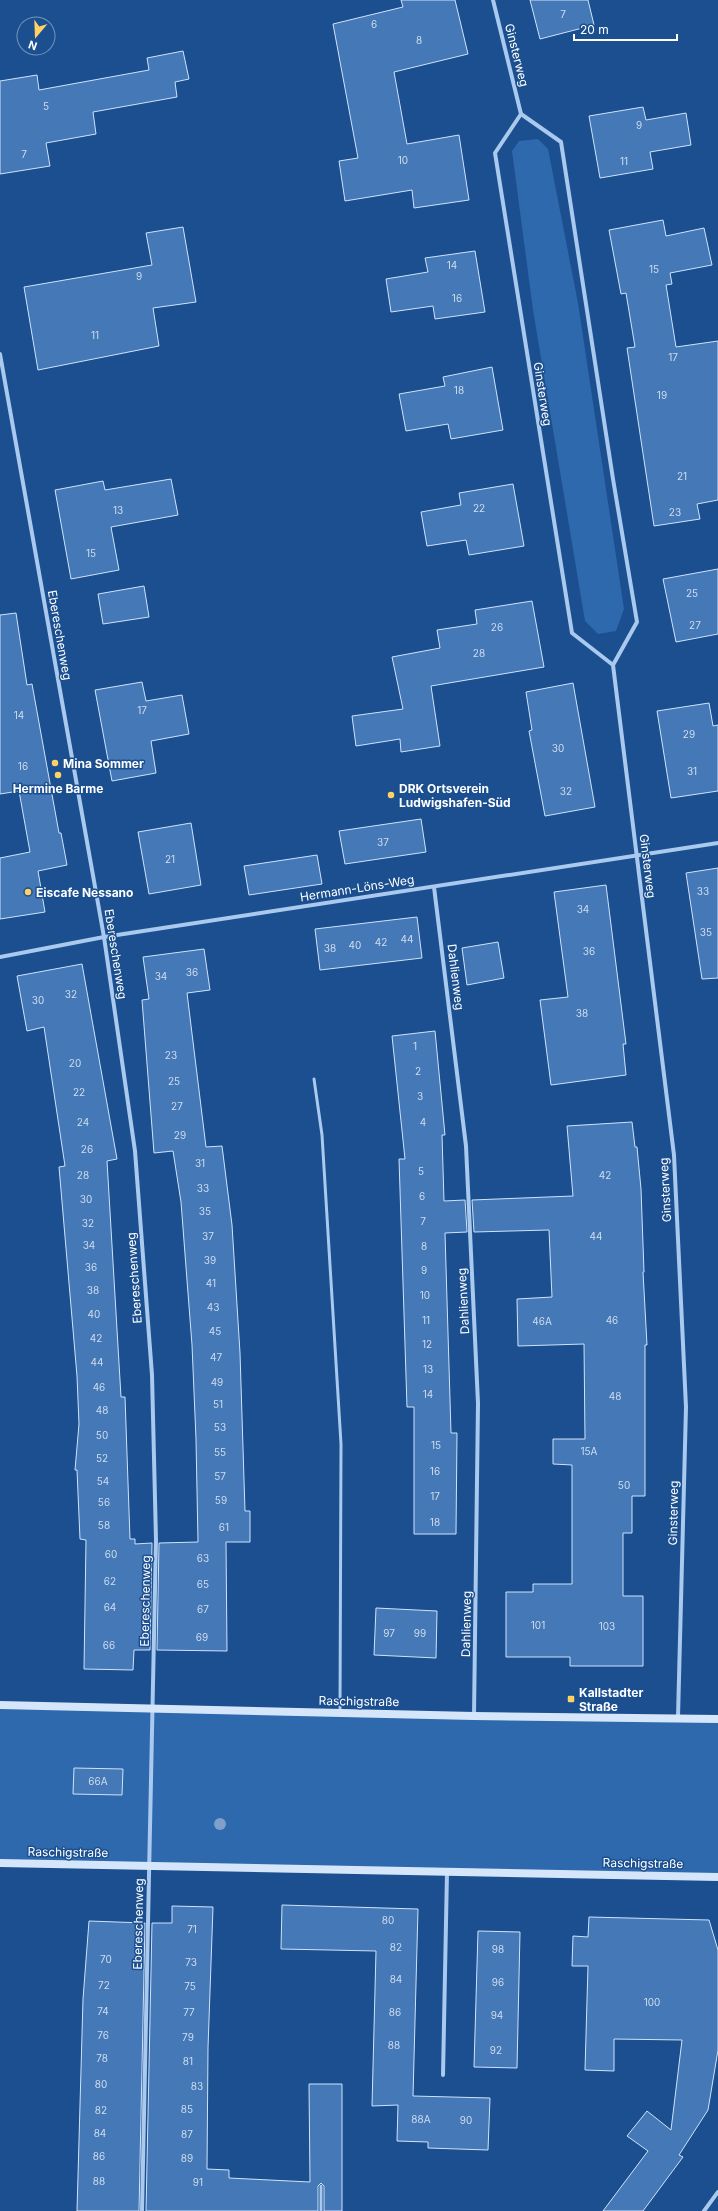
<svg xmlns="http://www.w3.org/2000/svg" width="718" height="2211" font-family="Inter,sans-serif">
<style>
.green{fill:#2e69ad}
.building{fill:#4478b7;stroke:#cfe3fa}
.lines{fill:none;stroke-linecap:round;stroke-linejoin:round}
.lane{stroke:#a9c9ee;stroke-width:3}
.street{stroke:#a9c9ee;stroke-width:4}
.secondary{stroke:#d6e6fa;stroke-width:8}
.tree{fill:#7ea0ca}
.poi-dot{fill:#ffd166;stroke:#1b4f8f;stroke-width:1.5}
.labels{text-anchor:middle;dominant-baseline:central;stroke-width:3;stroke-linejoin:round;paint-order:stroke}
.number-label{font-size:10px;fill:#d0dded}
.street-label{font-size:12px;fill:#fff;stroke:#1b4f8f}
.poi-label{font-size:12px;font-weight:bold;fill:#fff;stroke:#1b4f8f;text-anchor:start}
</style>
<rect width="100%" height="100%" fill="#1b4f8f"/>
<g class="green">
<path d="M538 139 548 149 578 303 624 609 616 631 598 634 585 621 533 310 512 151 519 141Z"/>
<path d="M0 1705 718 1719V1877L0 1863Z"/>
</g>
<g class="building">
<path d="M401 0H455L468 54 394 72 407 144 459 135 469 200 414 208 412 190 345 201 339 161 358 158 333 24 403 7Z"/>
<path d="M530 0H588L594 25 540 39Z"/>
<path d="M183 51 189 79 175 82 177 97 93 112 96 134 46 143 50 166 0 174V81L37 75 39 90 149 70 147 58Z"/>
<path d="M643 107 646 120 686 113 691 145 650 152 653 169 600 178 589 116Z"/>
<path d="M663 220 666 236 704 228 712 265 670 273 672 284 666 285 676 347 718 341V500L697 504 700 519 654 526 627 348 635 347 626 293 621 294 609 230Z"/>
<path d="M183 227 196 302 153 308 159 346 38 370 24 287 152 265 146 233Z"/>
<path d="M475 251 485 312 435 319 433 306 391 312 386 279 428 272 425 258Z"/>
<path d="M492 367 503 430 451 439 448 424 406 431 399 394 445 386 443 377Z"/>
<path d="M171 479 178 515 111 527 119 570 71 579 55 490 103 481 105 490Z"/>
<path d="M513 484 524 546 469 555 466 540 427 546 421 512 461 505 459 493Z"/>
<path d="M718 569V634L676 642 663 579Z"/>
<path d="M144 586 149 617 103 624 98 594Z"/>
<path d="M532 601 544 667 431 686 440 746 401 752 400 739 356 746 352 716 403 709 392 657 440 648 437 630 477 624 475 610Z"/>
<path d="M16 613 27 685 32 684 59 833H61L67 865 38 871 45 912 0 919V858L30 852 19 791 0 794V615Z"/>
<path d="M142 682 146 701 182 695 189 734 151 741 156 773 112 781 95 690Z"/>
<path d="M573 683 595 807 545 816 529 731 532 730 526 692Z"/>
<path d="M709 703 713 726 718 725V791L671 798 657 711Z"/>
<path d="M421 819 426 852 345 864 339 831Z"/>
<path d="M191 823 201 885 149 894 138 832Z"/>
<path d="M317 855 322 884 249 895 244 866Z"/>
<path d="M718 868V978L702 979 686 873Z"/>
<path d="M606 885 626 1044H623L626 1075 551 1085 540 1000 568 997 554 892Z"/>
<path d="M417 917 422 958 320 970 315 929Z"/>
<path d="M498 942 504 978 467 985 462 948Z"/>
<path d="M204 949 210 990 187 993 206 1147 222 1146 232 1225 240 1353 245 1511H250V1542H226L227 1651 157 1650 159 1543 198 1542 196 1439 192 1345 181 1202 173 1151 154 1153 142 1000 149 999 143 957Z"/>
<path d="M82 964 117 1159 107 1161 121 1397H125L130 1539H135V1544L152 1543 150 1650H134L133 1670 84 1669 86 1540 80 1539 77 1470H75L79 1424 77 1376 59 1167 65 1166 44 1027 27 1031 17 976Z"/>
<path d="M435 1031 445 1135H442L444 1201 465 1200 467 1232 445 1233 451 1433H457L456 1534H414V1407H407L399 1159H405L392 1036Z"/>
<path d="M632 1122 635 1147H637L641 1189 644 1272H643L647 1345H645V1496H632V1533H623V1596H643V1666H570V1657H506V1592H533V1584H572V1465L553 1464V1439H585L584 1344 518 1346 517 1299 552 1297 549 1230 474 1232 472 1200 573 1196 567 1126Z"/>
<path d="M376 1608 437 1611 436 1658 374 1655Z"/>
<path d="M74 1768 123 1769 122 1795 73 1794Z"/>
<path d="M282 1905 418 1909 413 2096 490 2098 488 2150 428 2148V2142L397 2141 398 2105 372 2106 376 1951 281 1949Z"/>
<path d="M172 1906 213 1907 208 2048 207 2169 229 2170V2178L310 2182 309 2084H342V2211H324V2186L321 2183 318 2186V2211H146L152 1923H172Z"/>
<path d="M589 1917 709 1920 718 1950V2050L708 2110 679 2155 683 2157 643 2211H603L648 2151 627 2136 647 2111 671 2130 682 2040 614 2039V2071L585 2070 588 1966H572L573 1936 588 1937Z"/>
<path d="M89 1921 145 1923 139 2211H77L83 1999Z"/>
<path d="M478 1931 520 1932 517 2068 474 2067Z"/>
</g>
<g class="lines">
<g class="lane">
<path d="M314 1079 322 1135 341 1444 340 1713"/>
<path d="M321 2211V2186"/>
</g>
<g class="street">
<path d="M493 0 521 114 561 142 613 479 637 622 613 665 674 1155 686 1407 678 1717"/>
<path d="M521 114 495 153 572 633 613 665"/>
<path d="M0 354 104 937 135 1151 152 1375 156 1540 142 2211"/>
<path d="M434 887 466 1146 478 1403 474 1716"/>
<path d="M0 957 104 937 718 843"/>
<path d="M443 2075 447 1872"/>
<path d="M704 2211 718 2192"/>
</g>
<g class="secondary">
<path d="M0 1705 474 1716 718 1719"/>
<path d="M0 1863 718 1877"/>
</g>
</g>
<circle class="tree" cx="220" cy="1824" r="6"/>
<g class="poi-dot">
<circle cx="55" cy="763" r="4"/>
<circle cx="58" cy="775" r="4"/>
<circle cx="391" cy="795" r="4"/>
<circle cx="28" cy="892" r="4"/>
<rect x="567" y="1695" width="8" height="8" rx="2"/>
</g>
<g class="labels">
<g class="number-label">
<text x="563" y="14">7</text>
<text x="374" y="24">6</text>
<text x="419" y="40">8</text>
<text x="46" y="106">5</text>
<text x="639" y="125">9</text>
<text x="24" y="154">7</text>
<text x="403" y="160">10</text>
<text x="624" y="161">11</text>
<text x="452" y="265">14</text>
<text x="654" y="269">15</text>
<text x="139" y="276">9</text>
<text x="457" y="298">16</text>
<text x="95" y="335">11</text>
<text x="673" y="357">17</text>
<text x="459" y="390">18</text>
<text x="662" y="395">19</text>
<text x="682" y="476">21</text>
<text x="479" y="508">22</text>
<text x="118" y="510">13</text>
<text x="675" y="512">23</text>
<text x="91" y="553">15</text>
<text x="692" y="593">25</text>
<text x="695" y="625">27</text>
<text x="497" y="627">26</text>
<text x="479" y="653">28</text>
<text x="142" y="710">17</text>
<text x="19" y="715">14</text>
<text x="689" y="734">29</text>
<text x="558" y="748">30</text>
<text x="23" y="766">16</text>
<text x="692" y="771">31</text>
<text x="566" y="791">32</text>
<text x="383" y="842">37</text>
<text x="170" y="859">21</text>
<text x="703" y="891">33</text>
<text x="583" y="909">34</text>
<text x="706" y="932">35</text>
<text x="407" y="939">44</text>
<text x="381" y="942">42</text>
<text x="355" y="945">40</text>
<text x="330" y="948">38</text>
<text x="589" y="951">36</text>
<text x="192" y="972">36</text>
<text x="161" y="976">34</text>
<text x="71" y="994">32</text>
<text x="38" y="1000">30</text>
<text x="582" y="1013">38</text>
<text x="415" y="1046">1</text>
<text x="171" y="1055">23</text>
<text x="75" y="1063">20</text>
<text x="418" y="1071">2</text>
<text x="174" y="1081">25</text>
<text x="79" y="1092">22</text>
<text x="420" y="1096">3</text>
<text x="177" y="1106">27</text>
<text x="83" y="1122">24</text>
<text x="423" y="1122">4</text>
<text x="180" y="1135">29</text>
<text x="87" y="1149">26</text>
<text x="200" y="1163">31</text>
<text x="421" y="1171">5</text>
<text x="83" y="1175">28</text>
<text x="605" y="1175">42</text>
<text x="203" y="1188">33</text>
<text x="422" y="1196">6</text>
<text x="86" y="1199">30</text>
<text x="205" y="1211">35</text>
<text x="423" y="1221">7</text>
<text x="88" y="1223">32</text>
<text x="208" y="1236">37</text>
<text x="596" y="1236">44</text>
<text x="89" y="1245">34</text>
<text x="424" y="1246">8</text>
<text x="210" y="1260">39</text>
<text x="91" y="1267">36</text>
<text x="424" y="1270">9</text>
<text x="211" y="1283">41</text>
<text x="93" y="1290">38</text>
<text x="425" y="1295">10</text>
<text x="213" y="1307">43</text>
<text x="94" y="1314">40</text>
<text x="426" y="1320">11</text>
<text x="612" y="1320">46</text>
<text x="542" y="1321">46A</text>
<text x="215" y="1331">45</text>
<text x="96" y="1338">42</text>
<text x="427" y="1344">12</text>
<text x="216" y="1357">47</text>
<text x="97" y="1362">44</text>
<text x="428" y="1369">13</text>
<text x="217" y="1382">49</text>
<text x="99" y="1387">46</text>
<text x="428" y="1394">14</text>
<text x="615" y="1396">48</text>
<text x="218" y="1404">51</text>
<text x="102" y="1410">48</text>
<text x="220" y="1427">53</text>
<text x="102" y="1435">50</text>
<text x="436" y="1445">15</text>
<text x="589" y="1451">15A</text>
<text x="220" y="1452">55</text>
<text x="102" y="1458">52</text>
<text x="435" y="1471">16</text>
<text x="220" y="1476">57</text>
<text x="103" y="1481">54</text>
<text x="624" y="1485">50</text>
<text x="435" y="1496">17</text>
<text x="221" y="1500">59</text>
<text x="104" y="1502">56</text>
<text x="435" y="1522">18</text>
<text x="104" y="1525">58</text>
<text x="224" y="1527">61</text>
<text x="111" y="1554">60</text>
<text x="203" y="1558">63</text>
<text x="110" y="1581">62</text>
<text x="203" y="1584">65</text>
<text x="110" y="1607">64</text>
<text x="203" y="1609">67</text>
<text x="538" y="1625">101</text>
<text x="607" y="1626">103</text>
<text x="389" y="1633">97</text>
<text x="420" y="1633">99</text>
<text x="202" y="1637">69</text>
<text x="109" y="1645">66</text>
<text x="98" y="1781">66A</text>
<text x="388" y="1920">80</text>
<text x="192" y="1929">71</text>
<text x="396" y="1947">82</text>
<text x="498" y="1949">98</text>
<text x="106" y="1959">70</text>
<text x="191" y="1962">73</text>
<text x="396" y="1979">84</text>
<text x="498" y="1982">96</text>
<text x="104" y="1985">72</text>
<text x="190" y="1986">75</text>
<text x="652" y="2002">100</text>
<text x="103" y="2011">74</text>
<text x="189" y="2012">77</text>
<text x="395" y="2012">86</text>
<text x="497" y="2015">94</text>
<text x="103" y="2035">76</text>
<text x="188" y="2037">79</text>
<text x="394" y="2045">88</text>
<text x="496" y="2050">92</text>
<text x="102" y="2058">78</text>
<text x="188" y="2061">81</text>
<text x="101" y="2084">80</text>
<text x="197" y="2086">83</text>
<text x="187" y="2109">85</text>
<text x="101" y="2110">82</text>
<text x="421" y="2119">88A</text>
<text x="466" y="2120">90</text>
<text x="100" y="2133">84</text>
<text x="187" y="2134">87</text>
<text x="99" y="2156">86</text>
<text x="187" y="2158">89</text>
<text x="99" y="2181">88</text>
<text x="198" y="2182">91</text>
</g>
<g class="street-label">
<text transform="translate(517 55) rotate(76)">Ginsterweg</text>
<text transform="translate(543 394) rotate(81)">Ginsterweg</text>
<text transform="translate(60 635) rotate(80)">Ebereschenweg</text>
<text transform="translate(648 866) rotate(83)">Ginsterweg</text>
<text transform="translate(357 888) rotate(-9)">Hermann-Löns-Weg</text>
<text transform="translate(116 954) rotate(81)">Ebereschenweg</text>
<text transform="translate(456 977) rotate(83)">Dahlienweg</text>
<text transform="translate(665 1190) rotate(-93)">Ginsterweg</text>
<text transform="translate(134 1278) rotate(-94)">Ebereschenweg</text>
<text transform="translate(463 1301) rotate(-93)">Dahlienweg</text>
<text transform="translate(673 1513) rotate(-89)">Ginsterweg</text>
<text transform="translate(145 1601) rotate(-89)">Ebereschenweg</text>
<text transform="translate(466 1624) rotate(-89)">Dahlienweg</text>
<text transform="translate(359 1701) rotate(1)">Raschigstraße</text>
<text transform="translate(68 1852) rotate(1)">Raschigstraße</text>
<text transform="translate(643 1863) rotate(1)">Raschigstraße</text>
<text transform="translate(138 1924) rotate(-89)">Ebereschenweg</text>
</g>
<g class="poi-label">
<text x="63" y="763">Mina Sommer</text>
<text x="58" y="788" text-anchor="middle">Hermine Barme</text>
<text x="399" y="788">DRK Ortsverein<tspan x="399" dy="14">Ludwigshafen-Süd</tspan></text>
<text x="36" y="892">Eiscafe Nessano</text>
<text x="579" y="1692">Kallstadter<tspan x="579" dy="14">Straße</tspan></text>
</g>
</g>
<g transform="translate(36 36) rotate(199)"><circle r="19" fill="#1b4f8f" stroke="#7695bc"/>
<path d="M0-3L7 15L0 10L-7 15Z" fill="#ffd166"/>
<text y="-6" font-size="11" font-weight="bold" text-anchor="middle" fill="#ffffff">N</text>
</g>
<path d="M574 34v6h103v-6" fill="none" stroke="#ffffff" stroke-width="2"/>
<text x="580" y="34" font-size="12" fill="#ffffff" stroke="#1b4f8f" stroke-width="3" paint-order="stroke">20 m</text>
</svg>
